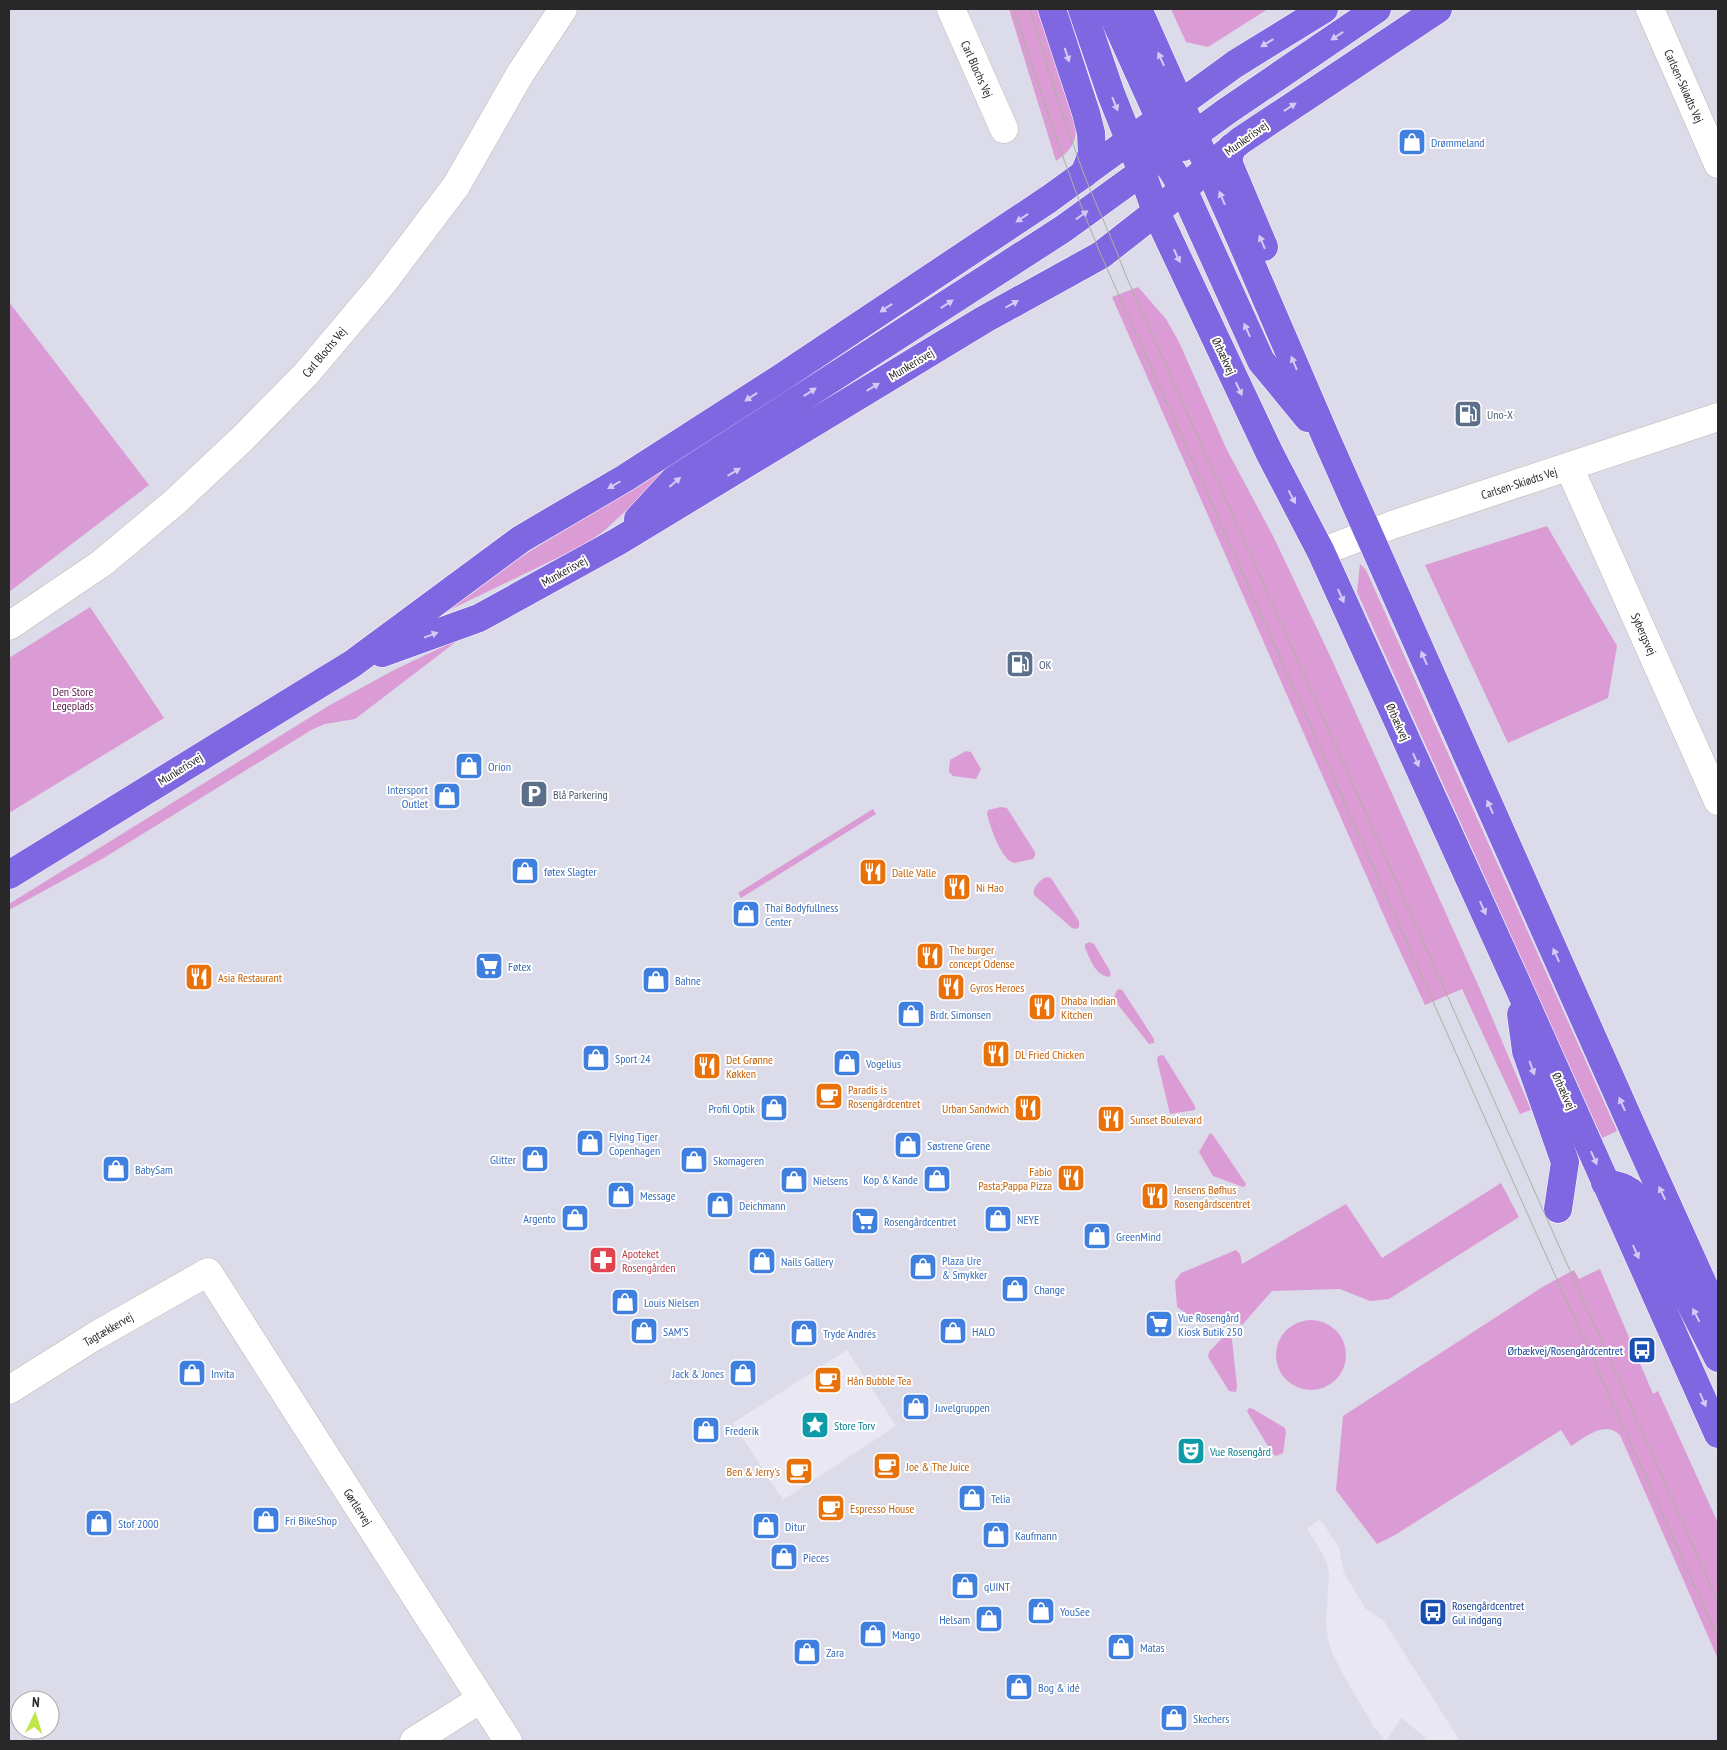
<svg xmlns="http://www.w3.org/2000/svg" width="1727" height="1750" font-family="'PT Sans Narrow',sans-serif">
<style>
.green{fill:#db9cd5}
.plaza{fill:#e9e8f2}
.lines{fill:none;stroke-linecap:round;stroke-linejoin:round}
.minor-casing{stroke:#b8bbae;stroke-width:29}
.major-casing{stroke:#fff;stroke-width:29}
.minor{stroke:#fff;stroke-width:28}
.major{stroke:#8067e2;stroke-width:28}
.tram{stroke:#abb19e;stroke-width:1}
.oneway{fill:#d3caf5}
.labels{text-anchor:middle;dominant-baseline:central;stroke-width:4;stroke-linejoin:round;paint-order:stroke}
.street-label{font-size:12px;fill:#282828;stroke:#fff}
.shop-label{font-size:12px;fill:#366cbe;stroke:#fff;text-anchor:start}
.service-label{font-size:12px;fill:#4e5e75;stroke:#fff;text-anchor:start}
.park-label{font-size:12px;fill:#5d204f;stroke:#fff}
.food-label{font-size:12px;fill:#c56008;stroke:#fff;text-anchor:start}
.health-label{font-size:12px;fill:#be3a42;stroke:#fff;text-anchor:start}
.transit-label{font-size:12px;fill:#164399;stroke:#fff;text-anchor:end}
.culture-label{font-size:12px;fill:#0d838f;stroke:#fff;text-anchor:start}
</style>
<rect width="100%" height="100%" fill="#dbdbe9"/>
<g class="green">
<path d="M1009 9H1038L1074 116C1079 137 1074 149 1056 161Z"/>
<path d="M1171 9H1268L1208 47 1186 42Z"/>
<path d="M1138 287 1166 319 1179 342 1226 448 1275 540 1332 660 1483 996 1531 1110 1520 1114 1462 989 1425 1005 1392 934 1112 297Z"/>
<path d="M9 302 149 485 9 592Z"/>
<path d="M685 456 604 531 584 545 435 617 431 612Z"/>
<path d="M1547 526 1617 646 1608 698 1508 743 1425 565Z"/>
<path d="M1360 564 1366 570 1617 1131 1602 1138 1357 592Z"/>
<path d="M90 607 164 718 9 813V658Z"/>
<path d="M461 638 355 719 325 724 313 729 102 859 9 910V904L330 705 394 670Z"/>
<path d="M966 751 971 752 981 769 976 779 953 776 949 772 950 760Z"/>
<path d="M1001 807 1007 808 1035 852V856L1033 859 1014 863C1001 860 990 826 987 814L988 810Z"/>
<path d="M873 809 876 814 741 898 738 893Z"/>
<path d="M1047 877 1051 878 1079 921V927L1076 929 1072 928 1034 895C1032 888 1040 879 1047 877Z"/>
<path d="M1090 942 1094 944 1110 971 1111 975 1109 977C1094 974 1091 960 1085 948V944Z"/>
<path d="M1120 989 1123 991 1154 1039V1043L1149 1044 1115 1001 1114 997 1117 990Z"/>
<path d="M1162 1055 1164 1056 1195 1106V1110L1170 1114 1157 1060 1158 1056Z"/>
<path d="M1210 1133 1213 1135 1246 1184 1245 1186 1243 1187 1213 1176 1199 1152Z"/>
<path d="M1501 1183 1519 1217 1389 1299 1370 1301 1340 1289 1272 1291 1242 1325 1234 1319 1231 1322H1226L1187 1314 1177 1307 1175 1281 1181 1273 1236 1250 1240 1254 1242 1264 1346 1204 1382 1258Z"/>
<path d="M1600 1269 1653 1394 1658 1391 1718 1523V1659L1620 1435C1604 1420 1586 1437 1571 1446L1561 1430 1395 1535 1377 1544 1336 1490 1343 1416 1544 1286 1574 1270 1579 1279Z"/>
<circle cx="1311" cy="1355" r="35"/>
<path d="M1226 1334 1230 1336 1232 1340 1237 1386 1236 1392 1229 1391 1208 1357 1209 1352Z"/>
<path d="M1249 1408 1253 1409 1285 1428 1286 1432 1283 1453 1276 1456 1272 1453 1248 1413 1247 1411Z"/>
</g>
<g class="plaza">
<path d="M847 1350 896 1426 783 1500 733 1423Z"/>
<path d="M1320 1519 1339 1547 1344 1573 1365 1608 1384 1621 1460 1741H1424L1426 1738 1401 1718 1386 1741 1374 1727 1345 1678 1332 1653 1328 1639 1326 1623 1329 1574 1327 1563 1323 1555 1307 1528Z"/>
</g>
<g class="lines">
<defs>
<g id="minor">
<path d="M951 9 1004 129"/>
<path d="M1650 9 1718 164"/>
<path d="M1569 467 1718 801"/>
<path d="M1321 552 1392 525 1718 417"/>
<path d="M9 626 102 563 176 501 242 439 306 374 382 284 456 186 520 74 563 9"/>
<path d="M9 1390 95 1336 208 1272 508 1741"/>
<path d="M414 1741 481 1699"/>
</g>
<g id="major">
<path d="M1052 9 1086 113 1091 133 1092 154 1084 174"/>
<path d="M1082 9 1111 94 1142 172 1156 212 1270 454 1321 552 1518 986 1718 1434"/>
<path d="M1110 9 1167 135"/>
<path d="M1138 9 1240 238 1327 440 1634 1131 1718 1317"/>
<path d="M1143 147C1168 159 1170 167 1183 189L1261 361 1308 418"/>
<path d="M1183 147 1194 135 1227 111 1377 9"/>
<path d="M1232 147 1229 157V164L1264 247"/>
<path d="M638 519 674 480 1063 229 1142 172 1159 155 1169 140 1180 104"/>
<path d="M382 653 479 618 617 542 985 319 1101 255 1156 212 1240 141 1438 9"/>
<path d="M9 875 352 664 521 539 625 478 779 379 1049 199 1235 64 1324 9"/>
<path d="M1521 1014 1526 1051 1565 1162 1558 1209"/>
<path d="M1605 1183C1618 1185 1627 1187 1636 1197L1718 1358"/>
</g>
</defs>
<use href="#minor" class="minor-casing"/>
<use href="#major" class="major-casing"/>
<use href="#minor" class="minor"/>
<use href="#major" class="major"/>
<g class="tram">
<path d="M1014 9C1040 92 1067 174 1101 255L1515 1186 1718 1638"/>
<path d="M1030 9C1047 65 1064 121 1085 177 1098 210 1114 242 1126 276L1718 1602"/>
</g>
</g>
<defs><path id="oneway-solid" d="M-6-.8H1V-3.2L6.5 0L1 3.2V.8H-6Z" transform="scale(1.25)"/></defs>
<g class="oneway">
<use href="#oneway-solid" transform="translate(1337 36) rotate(146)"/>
<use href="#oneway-solid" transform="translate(1267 43) rotate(149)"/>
<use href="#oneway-solid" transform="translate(1067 55) rotate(72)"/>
<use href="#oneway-solid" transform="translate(1161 59) rotate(-114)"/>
<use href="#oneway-solid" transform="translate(1115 104) rotate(68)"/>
<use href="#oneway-solid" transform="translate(1290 107) rotate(-34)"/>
<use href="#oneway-solid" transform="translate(1222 198) rotate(-113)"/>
<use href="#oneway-solid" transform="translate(1082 215) rotate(-36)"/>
<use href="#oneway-solid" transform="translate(1022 218) rotate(146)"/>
<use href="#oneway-solid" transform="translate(1262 242) rotate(-113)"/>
<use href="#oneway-solid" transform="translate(1177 256) rotate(65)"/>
<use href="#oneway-solid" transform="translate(947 304) rotate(-33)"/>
<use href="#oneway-solid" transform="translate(1012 304) rotate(-29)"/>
<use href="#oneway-solid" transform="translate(886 308) rotate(146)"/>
<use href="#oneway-solid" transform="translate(1247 330) rotate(-114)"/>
<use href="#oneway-solid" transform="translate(1294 363) rotate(-113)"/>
<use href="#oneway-solid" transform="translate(873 387) rotate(-31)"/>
<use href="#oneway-solid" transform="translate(1239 389) rotate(65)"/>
<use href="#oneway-solid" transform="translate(810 392) rotate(-33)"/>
<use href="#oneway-solid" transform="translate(751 397) rotate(147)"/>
<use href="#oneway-solid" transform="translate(734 472) rotate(-31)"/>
<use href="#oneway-solid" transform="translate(675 482) rotate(-41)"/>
<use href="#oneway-solid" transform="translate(614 485) rotate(150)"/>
<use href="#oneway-solid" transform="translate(1292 497) rotate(62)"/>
<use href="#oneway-solid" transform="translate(1341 596) rotate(66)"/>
<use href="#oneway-solid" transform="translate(431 635) rotate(-20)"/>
<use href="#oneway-solid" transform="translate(1424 658) rotate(-114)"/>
<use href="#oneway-solid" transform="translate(1416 760) rotate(66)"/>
<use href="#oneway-solid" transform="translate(1490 807) rotate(-114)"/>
<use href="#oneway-solid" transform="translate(1483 908) rotate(66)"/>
<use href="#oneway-solid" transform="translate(1556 955) rotate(-114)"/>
<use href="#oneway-solid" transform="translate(1532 1068) rotate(70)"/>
<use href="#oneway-solid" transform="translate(1622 1104) rotate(-114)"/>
<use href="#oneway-solid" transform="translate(1594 1158) rotate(66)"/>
<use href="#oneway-solid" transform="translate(1662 1193) rotate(-115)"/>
<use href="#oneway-solid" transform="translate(1636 1252) rotate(66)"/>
<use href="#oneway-solid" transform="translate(1696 1315) rotate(-117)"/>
<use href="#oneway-solid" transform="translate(1703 1400) rotate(66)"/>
</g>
<defs>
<symbol id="shop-square" viewBox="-11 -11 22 22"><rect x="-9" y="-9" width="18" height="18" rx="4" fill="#3f7fe0" stroke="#fff"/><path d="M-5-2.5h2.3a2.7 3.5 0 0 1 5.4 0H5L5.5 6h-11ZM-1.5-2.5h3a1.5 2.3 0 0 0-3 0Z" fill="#fff"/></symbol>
<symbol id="fuel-square" viewBox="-11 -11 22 22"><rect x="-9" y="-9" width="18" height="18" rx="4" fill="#5c6f8a" stroke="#fff"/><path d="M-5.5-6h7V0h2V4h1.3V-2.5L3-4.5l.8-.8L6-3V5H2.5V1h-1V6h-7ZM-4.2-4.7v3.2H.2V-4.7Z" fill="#fff"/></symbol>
<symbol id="parking-square" viewBox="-11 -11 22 22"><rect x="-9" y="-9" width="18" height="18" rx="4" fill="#5c6f8a" stroke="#fff"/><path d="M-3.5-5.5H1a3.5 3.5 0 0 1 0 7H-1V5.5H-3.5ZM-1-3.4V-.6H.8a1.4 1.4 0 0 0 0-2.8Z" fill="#fff"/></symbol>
<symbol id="restaurant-square" viewBox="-11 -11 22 22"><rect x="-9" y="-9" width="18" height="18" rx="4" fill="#e8710a" stroke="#fff"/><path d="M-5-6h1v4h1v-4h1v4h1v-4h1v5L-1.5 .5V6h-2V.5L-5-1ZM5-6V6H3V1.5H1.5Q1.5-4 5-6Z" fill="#fff"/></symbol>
<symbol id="supermarket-square" viewBox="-11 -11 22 22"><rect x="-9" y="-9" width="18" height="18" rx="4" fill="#3f7fe0" stroke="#fff"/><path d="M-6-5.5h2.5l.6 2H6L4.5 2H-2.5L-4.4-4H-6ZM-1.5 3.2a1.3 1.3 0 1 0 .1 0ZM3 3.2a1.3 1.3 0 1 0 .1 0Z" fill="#fff"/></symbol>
<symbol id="cafe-square" viewBox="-11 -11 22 22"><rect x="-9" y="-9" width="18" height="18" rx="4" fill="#e8710a" stroke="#fff"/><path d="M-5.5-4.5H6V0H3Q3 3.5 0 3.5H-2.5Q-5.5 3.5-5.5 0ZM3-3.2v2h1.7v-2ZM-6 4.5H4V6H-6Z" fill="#fff"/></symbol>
<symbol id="pharmacy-square" viewBox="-11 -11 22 22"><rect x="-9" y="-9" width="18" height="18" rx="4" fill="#e0444e" stroke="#fff"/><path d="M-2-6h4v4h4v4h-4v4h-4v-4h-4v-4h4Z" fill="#fff"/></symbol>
<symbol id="bus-square" viewBox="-11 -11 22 22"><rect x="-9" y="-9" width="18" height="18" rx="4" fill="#1a4fb4" stroke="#fff"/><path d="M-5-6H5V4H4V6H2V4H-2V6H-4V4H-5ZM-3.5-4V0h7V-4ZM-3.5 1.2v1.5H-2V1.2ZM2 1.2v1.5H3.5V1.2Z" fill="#fff"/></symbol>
<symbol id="sight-square" viewBox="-11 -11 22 22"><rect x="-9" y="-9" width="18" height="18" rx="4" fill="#0f9aa8" stroke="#fff"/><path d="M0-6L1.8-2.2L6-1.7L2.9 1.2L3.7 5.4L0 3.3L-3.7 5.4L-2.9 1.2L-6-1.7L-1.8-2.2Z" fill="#fff"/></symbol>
<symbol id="theatre-square" viewBox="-11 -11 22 22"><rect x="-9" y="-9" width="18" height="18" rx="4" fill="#0f9aa8" stroke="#fff"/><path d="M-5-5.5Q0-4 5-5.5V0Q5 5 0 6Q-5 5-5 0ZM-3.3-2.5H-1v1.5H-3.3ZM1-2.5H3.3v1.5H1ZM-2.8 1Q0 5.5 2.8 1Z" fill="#fff"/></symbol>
</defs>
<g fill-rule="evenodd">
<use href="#shop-square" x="1396" y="126" width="32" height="32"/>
<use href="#fuel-square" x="1452" y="398" width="32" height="32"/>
<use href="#fuel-square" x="1004" y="648" width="32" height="32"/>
<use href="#shop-square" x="453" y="750" width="32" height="32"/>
<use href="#parking-square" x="518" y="778" width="32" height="32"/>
<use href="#shop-square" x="431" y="780" width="32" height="32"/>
<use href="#shop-square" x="509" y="855" width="32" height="32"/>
<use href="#restaurant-square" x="857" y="856" width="32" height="32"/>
<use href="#restaurant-square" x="941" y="871" width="32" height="32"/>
<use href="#shop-square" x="730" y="898" width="32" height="32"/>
<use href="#restaurant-square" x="914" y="940" width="32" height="32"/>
<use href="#supermarket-square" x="473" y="950" width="32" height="32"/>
<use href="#restaurant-square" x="183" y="961" width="32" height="32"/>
<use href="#shop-square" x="640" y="964" width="32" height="32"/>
<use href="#restaurant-square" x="935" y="971" width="32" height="32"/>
<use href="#restaurant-square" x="1026" y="991" width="32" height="32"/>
<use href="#shop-square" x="895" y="998" width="32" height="32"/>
<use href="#restaurant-square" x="980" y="1038" width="32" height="32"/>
<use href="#shop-square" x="580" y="1042" width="32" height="32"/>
<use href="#shop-square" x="831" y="1047" width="32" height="32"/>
<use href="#restaurant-square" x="691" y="1050" width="32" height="32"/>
<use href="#cafe-square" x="813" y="1080" width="32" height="32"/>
<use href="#shop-square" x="758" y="1092" width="32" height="32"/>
<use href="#restaurant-square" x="1012" y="1092" width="32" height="32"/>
<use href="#restaurant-square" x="1095" y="1103" width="32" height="32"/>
<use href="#shop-square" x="574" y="1127" width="32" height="32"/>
<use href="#shop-square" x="892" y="1129" width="32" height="32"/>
<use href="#shop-square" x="519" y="1143" width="32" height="32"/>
<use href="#shop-square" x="678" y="1144" width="32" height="32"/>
<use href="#shop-square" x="100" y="1153" width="32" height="32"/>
<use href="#restaurant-square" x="1055" y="1162" width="32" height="32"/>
<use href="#shop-square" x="921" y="1163" width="32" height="32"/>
<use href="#shop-square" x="778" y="1164" width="32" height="32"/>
<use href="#shop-square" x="605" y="1179" width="32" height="32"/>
<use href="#restaurant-square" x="1139" y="1180" width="32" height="32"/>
<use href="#shop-square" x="704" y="1189" width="32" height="32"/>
<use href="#shop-square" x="559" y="1202" width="32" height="32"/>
<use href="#shop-square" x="982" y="1203" width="32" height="32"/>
<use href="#supermarket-square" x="849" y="1205" width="32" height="32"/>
<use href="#shop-square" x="1081" y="1220" width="32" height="32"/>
<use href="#pharmacy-square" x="587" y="1244" width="32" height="32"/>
<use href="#shop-square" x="746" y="1245" width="32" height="32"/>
<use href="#shop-square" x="907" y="1251" width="32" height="32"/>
<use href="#shop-square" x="999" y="1273" width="32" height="32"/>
<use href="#shop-square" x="609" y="1286" width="32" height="32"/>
<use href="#supermarket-square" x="1143" y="1308" width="32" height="32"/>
<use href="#shop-square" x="628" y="1315" width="32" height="32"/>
<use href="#shop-square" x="937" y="1315" width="32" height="32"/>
<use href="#shop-square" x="788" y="1317" width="32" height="32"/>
<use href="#bus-square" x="1626" y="1334" width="32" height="32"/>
<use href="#shop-square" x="176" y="1357" width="32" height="32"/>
<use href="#shop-square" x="727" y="1357" width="32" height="32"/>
<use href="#cafe-square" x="812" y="1364" width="32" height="32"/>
<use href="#shop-square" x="900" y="1391" width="32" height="32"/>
<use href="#sight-square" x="799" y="1409" width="32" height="32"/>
<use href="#shop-square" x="690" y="1414" width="32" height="32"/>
<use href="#theatre-square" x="1175" y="1435" width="32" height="32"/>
<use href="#cafe-square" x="871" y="1450" width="32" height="32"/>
<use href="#cafe-square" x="783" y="1455" width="32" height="32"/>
<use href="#shop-square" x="956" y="1482" width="32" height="32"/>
<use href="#cafe-square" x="815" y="1492" width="32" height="32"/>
<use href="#shop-square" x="250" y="1504" width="32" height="32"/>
<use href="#shop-square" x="83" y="1507" width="32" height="32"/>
<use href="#shop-square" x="750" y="1510" width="32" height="32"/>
<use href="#shop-square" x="980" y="1519" width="32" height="32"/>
<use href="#shop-square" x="768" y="1541" width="32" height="32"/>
<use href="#shop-square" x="949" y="1570" width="32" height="32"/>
<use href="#shop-square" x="1025" y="1595" width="32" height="32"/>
<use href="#bus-square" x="1417" y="1596" width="32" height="32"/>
<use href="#shop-square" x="973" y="1603" width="32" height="32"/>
<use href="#shop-square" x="857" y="1618" width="32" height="32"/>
<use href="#shop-square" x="1105" y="1631" width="32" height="32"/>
<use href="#shop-square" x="791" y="1636" width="32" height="32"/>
<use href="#shop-square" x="1003" y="1671" width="32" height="32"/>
<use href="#shop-square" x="1158" y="1702" width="32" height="32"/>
</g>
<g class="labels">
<g class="street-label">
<text transform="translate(977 69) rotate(66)">Carl Blochs Vej</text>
<text transform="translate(1684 86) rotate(66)">Carlsen-Skiødts Vej</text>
<text transform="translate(1246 138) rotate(-36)">Munkerisvej</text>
<text transform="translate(324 352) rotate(-50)">Carl Blochs Vej</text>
<text transform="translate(1224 356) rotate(65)">Ørbækvej</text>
<text transform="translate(911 364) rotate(-31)">Munkerisvej</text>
<text transform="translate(1519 483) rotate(-18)">Carlsen-Skiødts Vej</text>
<text transform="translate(564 571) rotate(-29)">Munkerisvej</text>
<text transform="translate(1644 634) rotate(66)">Sybergsvej</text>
<text transform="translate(1398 722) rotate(66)">Ørbækvej</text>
<text transform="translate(180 769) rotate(-32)">Munkerisvej</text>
<text transform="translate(1564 1091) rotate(66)">Ørbækvej</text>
<text transform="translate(108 1329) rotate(-30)">Tagtækkervej</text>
<text transform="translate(358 1507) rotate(57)">Gørtlervej</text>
</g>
<g class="shop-label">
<text x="1431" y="142">Drømmeland</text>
<text x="488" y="766">Orion</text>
<text x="428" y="789" text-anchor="end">Intersport<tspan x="428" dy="14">Outlet</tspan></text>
<text x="544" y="871">føtex Slagter</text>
<text x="765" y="907">Thai Bodyfullness<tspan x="765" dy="14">Center</tspan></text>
<text x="508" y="966">Føtex</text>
<text x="675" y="980">Bahne</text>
<text x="930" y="1014">Brdr. Simonsen</text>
<text x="615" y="1058">Sport 24</text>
<text x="866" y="1063">Vogelius</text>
<text x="755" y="1108" text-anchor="end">Profil Optik</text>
<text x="609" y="1136">Flying Tiger<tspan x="609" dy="14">Copenhagen</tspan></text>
<text x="927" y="1145">Søstrene Grene</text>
<text x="516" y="1159" text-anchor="end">Glitter</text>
<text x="713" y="1160">Skomageren</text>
<text x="135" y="1169">BabySam</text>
<text x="918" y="1179" text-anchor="end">Kop &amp; Kande</text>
<text x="813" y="1180">Nielsens</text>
<text x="640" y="1195">Message</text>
<text x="739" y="1205">Deichmann</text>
<text x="556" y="1218" text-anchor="end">Argento</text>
<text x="1017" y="1219">NEYE</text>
<text x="884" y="1221">Rosengårdcentret</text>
<text x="1116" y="1236">GreenMind</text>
<text x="942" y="1260">Plaza Ure<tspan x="942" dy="14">&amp; Smykker</tspan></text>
<text x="781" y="1261">Nails Gallery</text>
<text x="1034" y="1289">Change</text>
<text x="644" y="1302">Louis Nielsen</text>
<text x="1178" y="1317">Vue Rosengård<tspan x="1178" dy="14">Kiosk Butik 250</tspan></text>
<text x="663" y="1331">SAM’S</text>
<text x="972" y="1331">HALO</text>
<text x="823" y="1333">Tryde Andrés</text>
<text x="211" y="1373">Invita</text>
<text x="724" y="1373" text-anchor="end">Jack &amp; Jones</text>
<text x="935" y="1407">Juvelgruppen</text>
<text x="725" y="1430">Frederik</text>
<text x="991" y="1498">Telia</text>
<text x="285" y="1520">Fri BikeShop</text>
<text x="118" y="1523">Stof 2000</text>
<text x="785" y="1526">Ditur</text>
<text x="1015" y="1535">Kaufmann</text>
<text x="803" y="1557">Pieces</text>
<text x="984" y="1586">qUINT</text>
<text x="1060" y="1611">YouSee</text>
<text x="970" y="1619" text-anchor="end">Helsam</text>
<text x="892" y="1634">Mango</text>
<text x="1140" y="1647">Matas</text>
<text x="826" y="1652">Zara</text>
<text x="1038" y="1687">Bog &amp; idé</text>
<text x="1193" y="1718">Skechers</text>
</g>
<g class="service-label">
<text x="1487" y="414">Uno-X</text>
<text x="1039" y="664">OK</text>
<text x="553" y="794">Blå Parkering</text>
</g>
<g class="park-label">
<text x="73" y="691">Den Store<tspan x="73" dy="14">Legeplads</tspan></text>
</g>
<g class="food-label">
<text x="892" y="872">Dalle Valle</text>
<text x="976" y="887">Ni Hao</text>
<text x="949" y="949">The burger<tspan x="949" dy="14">concept Odense</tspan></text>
<text x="218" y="977">Asia Restaurant</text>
<text x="970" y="987">Gyros Heroes</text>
<text x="1061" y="1000">Dhaba Indian<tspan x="1061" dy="14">Kitchen</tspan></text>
<text x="1015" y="1054">DL Fried Chicken</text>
<text x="726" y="1059">Det Grønne<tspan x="726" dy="14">Køkken</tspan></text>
<text x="848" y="1089">Paradis is<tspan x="848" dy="14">Rosengårdcentret</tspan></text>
<text x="1009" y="1108" text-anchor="end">Urban Sandwich</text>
<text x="1130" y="1119">Sunset Boulevard</text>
<text x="1052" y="1171" text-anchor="end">Fabio<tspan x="1052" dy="14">Pasta;Pappa Pizza</tspan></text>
<text x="1174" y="1189">Jensens Bøfhus<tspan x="1174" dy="14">Rosengårdscentret</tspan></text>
<text x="847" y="1380">Hân Bubble Tea</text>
<text x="906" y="1466">Joe &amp; The Juice</text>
<text x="780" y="1471" text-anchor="end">Ben &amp; Jerry's</text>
<text x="850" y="1508">Espresso House</text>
</g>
<g class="health-label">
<text x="622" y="1253">Apoteket<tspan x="622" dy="14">Rosengården</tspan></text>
</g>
<g class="transit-label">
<text x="1623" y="1350">Ørbækvej/Rosengårdcentret</text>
<text x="1452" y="1605" text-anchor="start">Rosengårdcentret<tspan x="1452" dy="14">Gul indgang</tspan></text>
</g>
<g class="culture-label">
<text x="834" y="1425">Store Torv</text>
<text x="1210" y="1451">Vue Rosengård</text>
</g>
</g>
<rect width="1727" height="1750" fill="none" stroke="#282828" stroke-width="20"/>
<g transform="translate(35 1715) rotate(4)"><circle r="24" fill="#ffffff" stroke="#a9a9a9"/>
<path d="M0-4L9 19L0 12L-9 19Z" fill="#c0e74a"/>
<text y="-8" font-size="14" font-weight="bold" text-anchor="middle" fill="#282828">N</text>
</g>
</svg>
